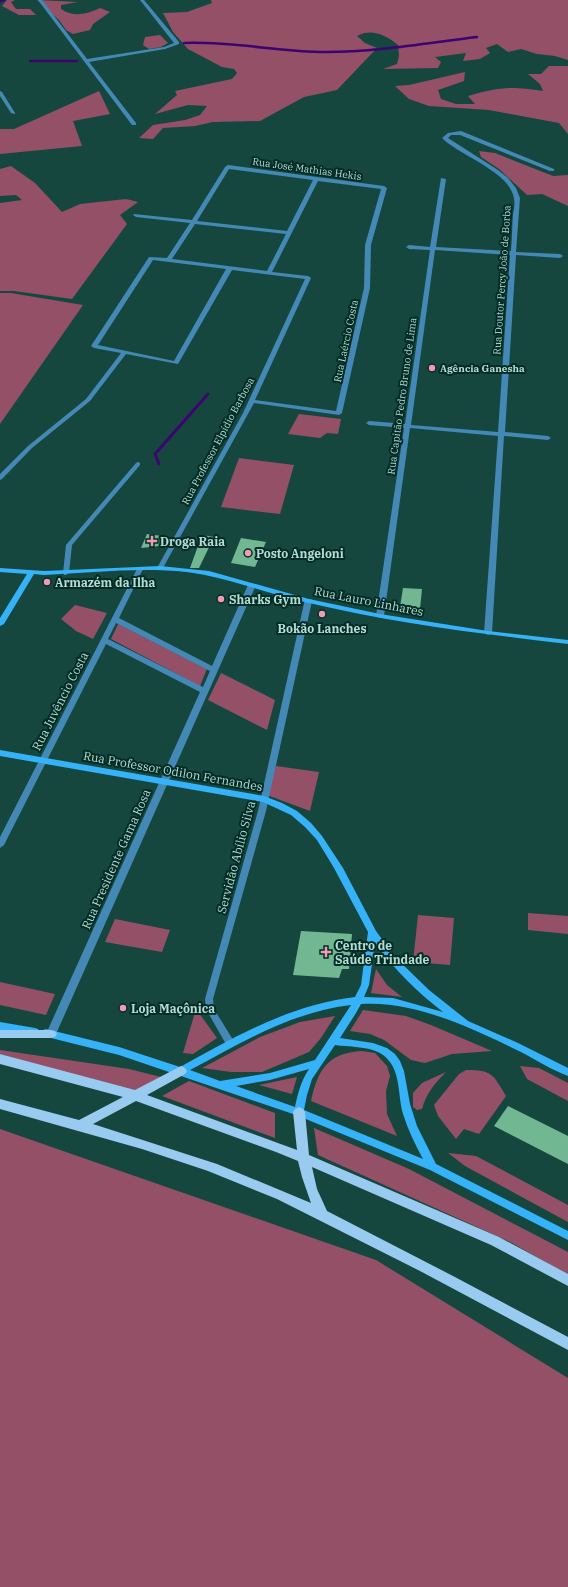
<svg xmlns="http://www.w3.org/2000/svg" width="568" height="1587" font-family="'IBM Plex Serif',serif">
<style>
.green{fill:#945067}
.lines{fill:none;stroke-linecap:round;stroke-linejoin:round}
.stream-far1{stroke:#3c046e;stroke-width:2.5}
.stream{stroke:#3c046e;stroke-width:3}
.building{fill:#71b892}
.street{fill:#4489b5;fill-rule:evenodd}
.secondary{fill:#36b2f8;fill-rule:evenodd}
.primary{fill:#98cbef;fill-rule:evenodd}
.poi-dot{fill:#f09ab5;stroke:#022c25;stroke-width:1.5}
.labels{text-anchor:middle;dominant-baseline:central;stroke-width:4;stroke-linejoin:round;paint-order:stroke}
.far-street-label{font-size:10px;fill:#b4ded4;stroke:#022c25}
.far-poi-label{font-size:10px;font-weight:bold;fill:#b4ded4;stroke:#022c25;text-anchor:start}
.poi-label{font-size:12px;font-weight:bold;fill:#b4ded4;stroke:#022c25;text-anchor:start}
.street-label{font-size:12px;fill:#b4ded4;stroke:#022c25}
</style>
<rect width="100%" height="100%" fill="#15473f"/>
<g class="green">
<path d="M7 0H15L11 2 16 9H30L36 15H19L2 6Z"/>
<path d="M37 0 78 2 61 5V9C74 18 87 14 100 8L110 12 93 24 90 30 73 34 66 30 59 20Z"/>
<path d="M211 0H568V60L555 56 537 54 521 49 508 52 497 44 486 48 490 53 480 59 463 61 466 53 435 57 441 62 438 68 383 69 397 64 399 56 398 45C386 35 371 28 357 36L365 43 377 48 337 90 304 97 260 121 213 122 195 126 163 128 153 139 139 138 153 125 185 120 200 115 207 106 188 105 155 114 177 95 175 91 232 79 237 73 234 69 222 67 188 49 173 32 163 13 187 12 212 3Z"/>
<path d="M160 35 168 43 161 47 149 49 143 45 145 37Z"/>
<path d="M549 66H568V134L559 123 489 110 429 106 409 99 395 86 409 85 465 72 464 81 438 90 441 99 456 104H475L468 96C499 87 511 86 543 91L540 84 528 74H541Z"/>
<path d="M99 91 110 114 73 121 82 146 0 154V129H14Z"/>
<path d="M479 151 495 153 553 176 568 175V206L542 194 527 195 499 169 481 157Z"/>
<path d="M11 166 35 183 62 212 80 204 126 199 138 202 120 215 127 224 72 299 14 291H0V203L22 200 16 195 0 196V169Z"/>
<path d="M0 293H11L83 305 0 424Z"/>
<path d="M299 414 341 419 338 434 327 433 320 438 288 434Z"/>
<path d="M239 458 294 465 280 514 221 507Z"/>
<path d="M75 605 107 613 93 639 76 631 61 619Z"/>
<path d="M118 624 207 669 200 686 111 639Z"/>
<path d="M221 673 275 700 267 730 208 700Z"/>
<path d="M276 766 319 772 310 811 267 795Z"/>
<path d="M528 913 568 916V934L528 930Z"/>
<path d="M418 915 454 918 450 965 413 962Z"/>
<path d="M115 919 170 930 162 952 105 942Z"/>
<path d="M376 969 387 985 402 997 371 993Z"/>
<path d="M0 982 55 994 46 1015 0 1005Z"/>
<path d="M196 1009 217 1038 193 1054 183 1053Z"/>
<path d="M363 1010 406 1016 431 1025 492 1051 452 1054 425 1063 411 1060 384 1040 370 1034 350 1031Z"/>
<path d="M335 1016 321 1038 309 1052 262 1072H231L202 1068 260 1037 300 1022Z"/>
<path d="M0 1050 129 1069 161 1077 135 1092 0 1054Z"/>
<path d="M362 1051 375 1053 387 1066 390 1076 386 1091 387 1114 397 1136 311 1101C318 1070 327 1053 362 1051Z"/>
<path d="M520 1066 539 1068 568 1083V1101L527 1079Z"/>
<path d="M466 1070C492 1070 493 1074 506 1096L479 1134 464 1129 456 1139 438 1116 434 1105 459 1074Z"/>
<path d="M446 1072C434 1084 426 1094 422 1109L417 1110 413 1107V1093L422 1083Z"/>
<path d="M297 1077 292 1094 259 1085Z"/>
<path d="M189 1081 275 1113V1138L162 1096Z"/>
<path d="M314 1128 409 1169 568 1252V1275L512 1243 318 1155Z"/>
<path d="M0 1129 376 1260 568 1378V1587H0Z"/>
<path d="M448 1153 476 1156 568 1205V1222L465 1166Z"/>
</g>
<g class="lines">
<g class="stream-far1">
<path d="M0 1 4 0"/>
<path d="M184 43C232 41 279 52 326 52 376 52 427 43 477 37"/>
<path d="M30 61H77"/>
</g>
<path class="stream" d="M159 464 155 454 208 394"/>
</g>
<g class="building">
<path d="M147 534 162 536 160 546 141 548Z"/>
<path d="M202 535 214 537 199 568H190Z"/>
<path d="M241 538 266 542 255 567 231 563Z"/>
<path d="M403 588 422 589 420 609 400 607Z"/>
<path d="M301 931 352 934 349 969H342L339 978 293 975Z"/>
<path d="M508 1106 568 1136V1164L494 1126Z"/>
</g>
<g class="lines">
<g class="street">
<path d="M38 0H42L87 59 164 47 174 43 140 0H144L179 42V44L165 49 89 62 136 123V125H132Z"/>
<path d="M0 91 2 92 15 113V114L11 113 0 96Z"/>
<path d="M461 131 554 169V171H550L460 135H451L448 138 498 170 508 178 516 188 520 198 516 252 560 254 563 256 560 258 516 255 505 432 548 436 551 438 548 440 504 436 492 633 488 635 484 633 498 436 410 428 384 616 380 618 376 616 404 428 369 425 366 423 369 421 405 424 430 250 409 249 406 247 409 245 430 247 441 178 446 179 436 247 511 251C512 239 512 227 513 214 514 209 515 204 514 199 511 172 460 156 442 138L448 133ZM435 250 510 255 498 432 411 425Z"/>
<path d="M228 165 384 186 387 188 371 245 370 288 342 413 339 415 254 403 163 568 160 570 157 568 243 413 305 279 232 270 178 364 126 354 90 401 32 448 2 479 0 480V474L28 446 86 399 121 353 94 348 91 346 149 257 167 258 190 223 136 217 133 215 134 214 192 220 225 167ZM229 169 313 180 287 231 197 221ZM318 181 381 189 365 245 364 288 336 411 255 400 311 278 308 276 272 272ZM195 224 286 234 267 271 172 259ZM153 260 226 269 174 361 98 345Z"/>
<path d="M138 462 140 463V465L72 545 69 573 66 575H64L63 573 66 545 136 463Z"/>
<path d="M140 567 143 569 119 618 212 666 248 585 252 583 256 585 56 1034 54 1037 51 1038 48 1037 46 1034 200 692 106 644 4 845 0 848V837L137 569ZM116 623 210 671 203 687 108 639Z"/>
<path d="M305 599H311L312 601 266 811 213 999 214 1009 235 1043 233 1046 230 1047 227 1046 206 1009 205 999 258 811Z"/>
</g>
<g class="secondary">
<path d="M160 566 209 571 309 599 380 614 488 631 568 640V644C481 634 394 623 309 603 267 594 228 577 186 572 140 567 90 573 44 575L34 574 4 624 0 626V618L27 574 0 572V568L44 571Z"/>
<path d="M0 750 264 796 282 803 297 811 311 823 322 836 343 868 376 931 395 957 429 990 468 1021 518 1043 568 1068V1076C552 1070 536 1060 521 1052 474 1029 414 1000 361 1004L356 1013 340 1038 373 1043 387 1048 395 1054 400 1061 404 1071 410 1104 417 1126 436 1164 568 1231V1240L430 1170 296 1115 119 1055 43 1036 41 1033 43 1030 46 1029 119 1047 180 1067C236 1036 290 1005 355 997L361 985 368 932 334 868 317 840 305 827 291 815 263 802 0 756ZM375 943C394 969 417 992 443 1012L393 998 364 997 369 985ZM351 1005 315 1060 270 1073 220 1081 190 1070C242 1042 292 1012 351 1005ZM335 1045C349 1047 367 1046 380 1053 402 1066 397 1093 403 1114 408 1130 415 1144 423 1159L304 1110 307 1095 312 1079ZM309 1069C301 1081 298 1093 295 1107L236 1086 270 1080Z"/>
<path d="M0 1022 35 1028 38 1029 40 1032 38 1035 35 1036 0 1030Z"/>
</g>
<g class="primary">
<path d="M0 1030H51L55 1031 57 1034 55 1037 51 1038H0Z"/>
<path d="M0 1054 135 1090 181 1066 185 1068 187 1071 185 1074 147 1095 297 1150 293 1112 295 1109 299 1107 303 1109 305 1112 309 1155 499 1237 568 1274V1286L491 1245 312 1167 317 1189 327 1211 453 1276 568 1337V1350L420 1271 277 1199 208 1171 142 1149 0 1109V1099L79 1120 123 1097 0 1064ZM136 1101 276 1152 298 1161 302 1177 311 1203 217 1164 93 1124Z"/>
</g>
</g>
<g class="poi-dot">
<circle cx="432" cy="368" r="4"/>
<path d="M150 535h4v4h4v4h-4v4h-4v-4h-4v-4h4z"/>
<circle cx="248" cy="553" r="4"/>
<circle cx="47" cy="582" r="4"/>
<circle cx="221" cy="599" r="4"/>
<circle cx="322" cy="614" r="4"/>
<path d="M324 946h4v4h4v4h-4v4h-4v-4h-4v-4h4z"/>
<circle cx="123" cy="1008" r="4"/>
</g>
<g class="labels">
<g class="far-street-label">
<text transform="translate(307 169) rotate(8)">Rua José Mathias Hekis</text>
<text transform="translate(502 280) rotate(-86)">Rua Doutor Percy João de Borba</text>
<text transform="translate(346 341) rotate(-78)">Rua Laércio Costa</text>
<text transform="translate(402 396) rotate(-82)">Rua Capitão Pedro Bruno de Lima</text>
<text transform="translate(218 441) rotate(-62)">Rua Professor Elpídio Barbosa</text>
</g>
<g class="far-poi-label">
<text x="440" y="368">Agência Ganesha</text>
</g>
<g class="poi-label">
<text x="160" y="541">Droga Raia</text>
<text x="256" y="553">Posto Angeloni</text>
<text x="55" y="582">Armazém da Ilha</text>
<text x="229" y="599">Sharks Gym</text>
<text x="322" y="628" text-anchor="middle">Bokão Lanches</text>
<text x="335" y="945">Centro de<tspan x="335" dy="14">Saúde Trindade</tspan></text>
<text x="131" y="1008">Loja Maçônica</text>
</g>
<g class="street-label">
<text transform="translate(369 601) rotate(11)">Rua Lauro Linhares</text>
<text transform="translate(60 701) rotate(-63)">Rua Juvêncio Costa</text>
<text transform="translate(173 771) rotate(10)">Rua Professor Odilon Fernandes</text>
<text transform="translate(236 857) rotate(-75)">Servidão Abílio Silva</text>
<text transform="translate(116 859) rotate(-66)">Rua Presidente Gama Rosa</text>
</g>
</g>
</svg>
